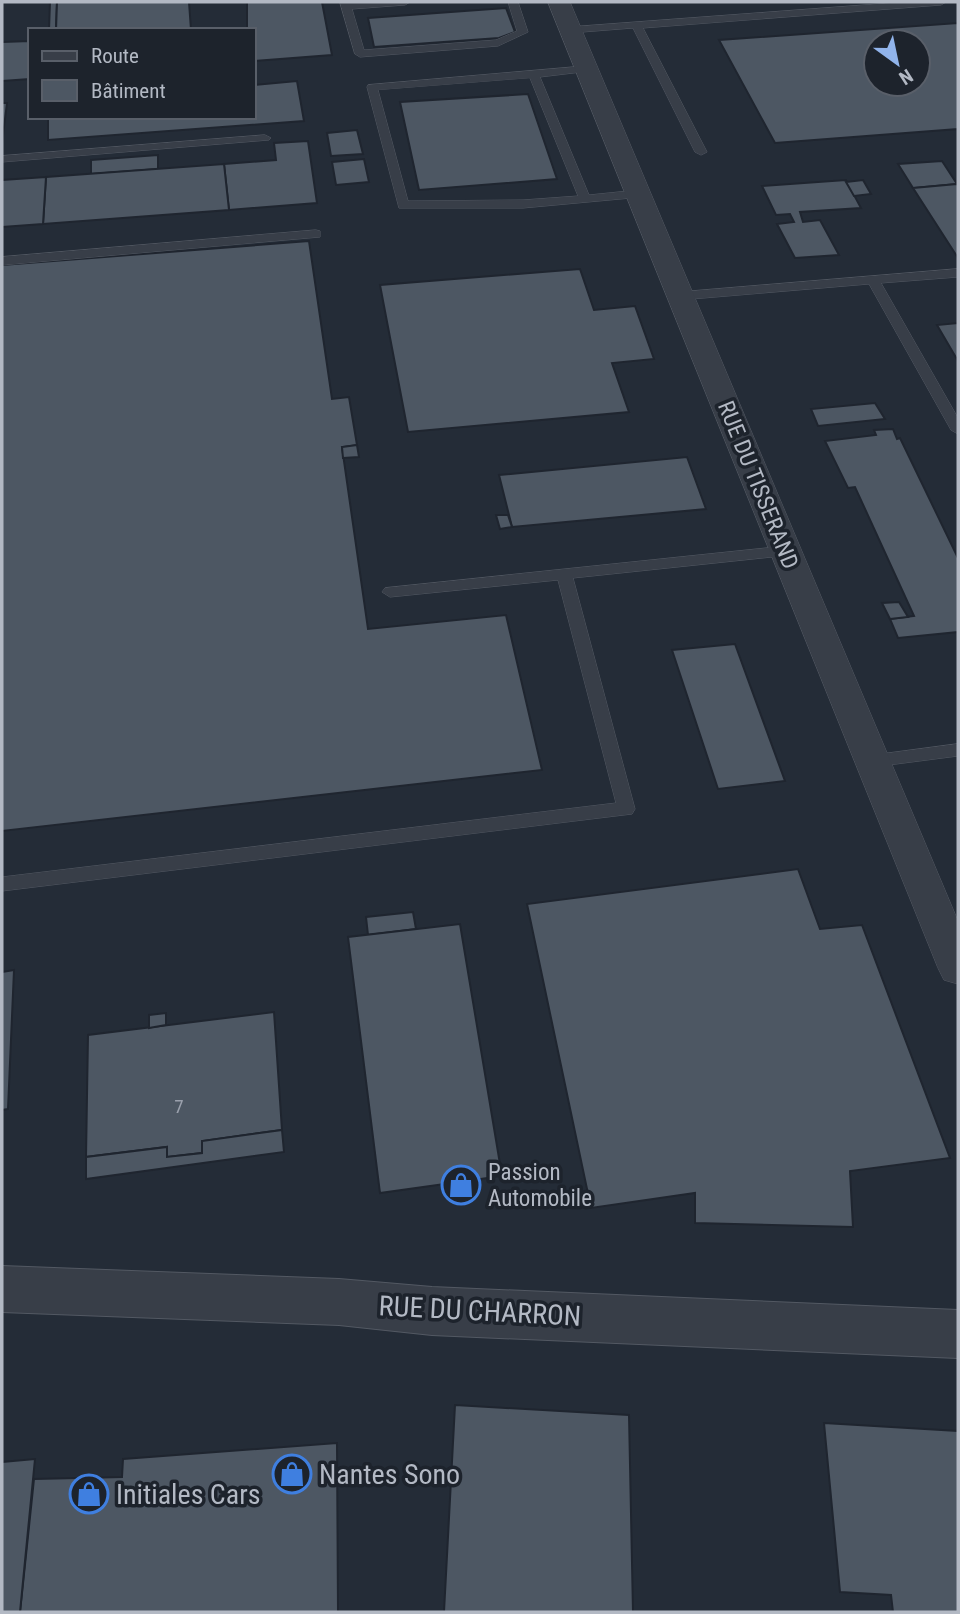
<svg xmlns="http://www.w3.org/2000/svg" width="960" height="1614" font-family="'Roboto Condensed',sans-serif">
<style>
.building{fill:#4d5763;stroke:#1f252f;stroke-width:2;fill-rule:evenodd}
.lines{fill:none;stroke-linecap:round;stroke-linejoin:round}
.service-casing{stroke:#535963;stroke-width:1}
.minor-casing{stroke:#535963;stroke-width:1}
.tertiary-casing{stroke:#535963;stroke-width:2}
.service{fill:#383e48;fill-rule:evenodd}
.minor{fill:#383e48;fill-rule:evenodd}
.tertiary{fill:#383e48;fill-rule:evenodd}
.labels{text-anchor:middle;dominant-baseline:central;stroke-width:7;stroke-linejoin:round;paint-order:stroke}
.number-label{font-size:19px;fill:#9aa0ac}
.street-label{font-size:23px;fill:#b3b9c4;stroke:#1d232c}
.poi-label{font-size:23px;fill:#b3b9c4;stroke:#1d232c;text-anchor:start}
.near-street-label{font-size:28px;fill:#b3b9c4;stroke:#1d232c}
.near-poi-label{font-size:28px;fill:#b3b9c4;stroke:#1d232c;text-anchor:start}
</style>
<rect width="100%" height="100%" fill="#242c37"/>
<g class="building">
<path d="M50 2H57L56 30H49Z"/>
<path d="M57 2H189L191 30H56Z"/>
<path d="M247 2H322L332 55 254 61V30H247Z"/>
<path d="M506 8 515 32 499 38 374 47 368 18Z"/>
<path d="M958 23V129L775 143 719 40ZM876 42H918V84H876Z"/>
<path d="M30 41V79L2 81V42Z"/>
<path d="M297 81 304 121 48 140V117H254V85Z"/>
<path d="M528 94 557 179 419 190 400 102Z"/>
<path d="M2 103H7L2 143Z"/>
<path d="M357 130 363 154 331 156 327 133Z"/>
<path d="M308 141 317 203 229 210 224 164 276 160 274 143Z"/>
<path d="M158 155V169L91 174V160Z"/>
<path d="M364 159 369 182 336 185 332 162Z"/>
<path d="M942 161 957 184 913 188 898 164Z"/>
<path d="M224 164 229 210 43 224 46 177Z"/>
<path d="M46 177 43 224 2 227V180Z"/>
<path d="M846 180 861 208 800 212 803 222 820 220 839 255 795 258 777 224 794 222 790 214 776 215 762 186Z"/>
<path d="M863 180 871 194 854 196 846 182Z"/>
<path d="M957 184 958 185V258L913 188Z"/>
<path d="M309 241 332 399 349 397 357 445 342 447 368 629 506 615 542 770 2 831V265Z"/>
<path d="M580 269 594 310 635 306 654 359 612 363 629 412 408 432 380 285Z"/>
<path d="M958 323V361L937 325Z"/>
<path d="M875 403 885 419 818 426 811 409Z"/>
<path d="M893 429 897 439 900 438 958 558V632L898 638 890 619 914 616 855 487 848 488 825 441 876 435 874 430Z"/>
<path d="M357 445 359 457 343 458 342 447Z"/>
<path d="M687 457 706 509 512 527 499 475Z"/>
<path d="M496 515H508L512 527 500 529Z"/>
<path d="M899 602 908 617 890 619 882 603Z"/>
<path d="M735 644 785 781 718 789 672 650Z"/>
<path d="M798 869 820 929 862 925 950 1158 850 1171 853 1227 695 1223V1193L591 1208 527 904Z"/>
<path d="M413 912 416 929 368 935 366 917Z"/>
<path d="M460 924 502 1176 380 1193 348 937Z"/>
<path d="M14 970 8 1109 2 1110V972Z"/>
<path d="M274 1012 282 1130 202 1141V1153L167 1157V1147L86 1157 88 1035Z"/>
<path d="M166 1013V1025L149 1028V1015Z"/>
<path d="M282 1130 284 1152 86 1179V1157L167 1147V1157L202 1153V1141Z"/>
<path d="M455 1405 629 1415 633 1612H444Z"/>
<path d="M824 1423 958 1431V1612H893L891 1595 840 1592Z"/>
<path d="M337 1443 338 1612H20L34 1479 122 1477 123 1459Z"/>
<path d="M35 1459 20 1612H2V1462Z"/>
</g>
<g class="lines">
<defs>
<g id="service">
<path d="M340 2H410L405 5 352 9 364 50 496 40 517 31 508 2H518L528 32 498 46 360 57 355 54Z"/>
<path d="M904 2H946L941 5 643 28 707 152 701 155 695 152 633 28 570 33 565 30 570 27Z"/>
<path d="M586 66 591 69 590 71 540 77 589 195 638 190 642 191V197L523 208H399L367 87 368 85ZM530 78 578 196 523 200 408 201 378 90Z"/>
<path d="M265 135 271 138 269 140 2 162V156Z"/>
<path d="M316 230 320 231V237L2 265V257Z"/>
<path d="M958 269V277L881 283 958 418V434L951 430 869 284 680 300 674 296 680 292Z"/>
<path d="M786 546 791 547 794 551 791 555 573 578 635 809 632 814 2 891V877L616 803 558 580 390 597 382 592 385 588Z"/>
<path d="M958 744V756L873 767 867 766 864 761 867 756 873 755Z"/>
</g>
<path id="minor" d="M548 2H570L958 921V984L944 980 938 968Z"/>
<path id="tertiary" d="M2 1266 339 1279 432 1287 958 1310V1358L432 1335 339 1325 2 1312Z"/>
</defs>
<use href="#service" class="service-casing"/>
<use href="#minor" class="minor-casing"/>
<use href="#tertiary" class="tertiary-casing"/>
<use href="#service" class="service"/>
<use href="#minor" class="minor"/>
<use href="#tertiary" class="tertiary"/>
</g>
<defs>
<symbol id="shop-ring" viewBox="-11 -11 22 22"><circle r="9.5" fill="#1d232c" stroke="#3f7fe0" stroke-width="1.5"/><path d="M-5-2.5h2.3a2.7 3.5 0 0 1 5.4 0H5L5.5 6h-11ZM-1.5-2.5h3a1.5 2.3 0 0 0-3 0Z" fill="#3f7fe0"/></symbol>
</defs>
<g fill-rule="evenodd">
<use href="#shop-ring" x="439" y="1163" width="44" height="44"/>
<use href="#shop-ring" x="270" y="1452" width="44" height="44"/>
<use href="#shop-ring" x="67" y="1472" width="44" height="44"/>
</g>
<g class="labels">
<g class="number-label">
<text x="179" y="1106">7</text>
</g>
<g class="street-label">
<text transform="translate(758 485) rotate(68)">RUE DU TISSERAND</text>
</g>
<g class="poi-label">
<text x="488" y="1172">Passion<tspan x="488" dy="26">Automobile</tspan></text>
</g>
<g class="near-street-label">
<text transform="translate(480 1311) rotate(3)">RUE DU CHARRON</text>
</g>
<g class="near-poi-label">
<text x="319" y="1474">Nantes Sono</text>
<text x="116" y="1494">Initiales Cars</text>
</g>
</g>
<rect width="960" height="1614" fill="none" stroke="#b3b9c4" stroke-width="7"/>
<rect x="28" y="28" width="228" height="91" fill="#1d232c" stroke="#595f69" stroke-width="2"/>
<rect x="42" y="51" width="35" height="10" fill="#383e48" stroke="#595f69" stroke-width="2"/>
<text x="91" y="63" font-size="21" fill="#b3b9c4">Route</text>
<rect x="42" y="80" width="35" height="21" fill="#4d5763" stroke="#595f69" stroke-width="2"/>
<text x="91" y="98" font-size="21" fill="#b3b9c4">Bâtiment</text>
<g transform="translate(897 63) rotate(147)"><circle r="33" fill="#1d232c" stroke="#595f69" stroke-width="2"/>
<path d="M0-5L12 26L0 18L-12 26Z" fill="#91b4eb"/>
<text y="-10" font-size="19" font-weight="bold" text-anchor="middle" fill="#b3b9c4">N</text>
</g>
</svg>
